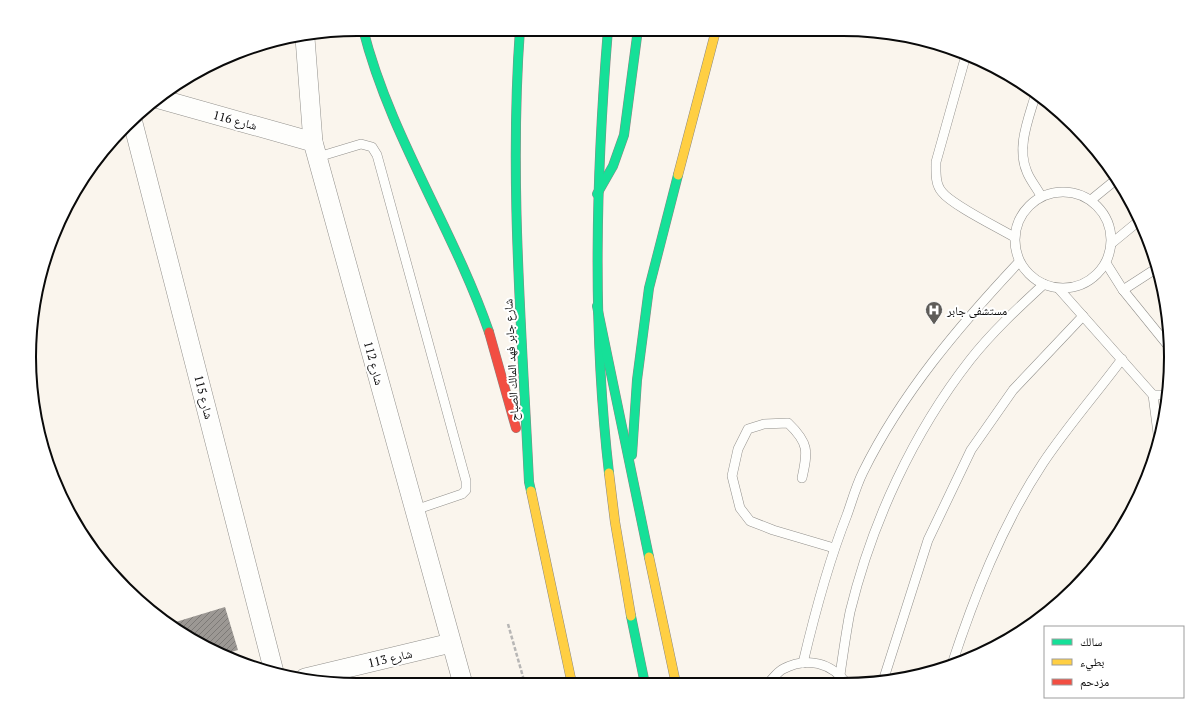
<svg xmlns="http://www.w3.org/2000/svg" width="1200" height="714" font-family="'PT Serif','Noto Naskh Arabic',serif">
<style>
.building{fill:url(#building-hatch)}
.lines{fill:none;stroke-linecap:round;stroke-linejoin:round}
.lane-casing{stroke:#92908c;stroke-width:10}
.street-casing{stroke:#92908c;stroke-width:20}
.fast-casing{stroke:#898683;stroke-width:10}
.slow-casing{stroke:#898683;stroke-width:10}
.jam-casing{stroke:#898683;stroke-width:10}
.path{stroke:#b7b6b5;stroke-width:2.5;stroke-dasharray:4 2;stroke-linecap:butt}
.lane{stroke:#fefefc;stroke-width:9}
.street{stroke:#fefefc;stroke-width:19}
.fast{stroke:#16e098;stroke-width:9}
.slow{stroke:#ffcf43;stroke-width:9}
.jam{stroke:#f24e42;stroke-width:9}
.labels{text-anchor:middle;dominant-baseline:central;stroke-width:4;stroke-linejoin:round;paint-order:stroke}
.street-label{font-size:12px;fill:#0a0a0a;stroke:#fff}
.poi-label{font-size:12px;fill:#0a0a0a;stroke:#fff;text-anchor:start}
.rim{fill:none;stroke:#0a0a0a;stroke-width:2}
</style>
<defs>
<pattern id="building-hatch" width="6" height="6" patternUnits="userSpaceOnUse"><rect width="6" height="6" fill="#9c9894"/><path d="M-1 1l2-2M0 6l6-6M5 7l2-2" fill="none" stroke="#7d7a77"/></pattern>
</defs>
<rect width="100%" height="100%" fill="#faf5ed"/>
<path class="building" d="M225 607 238 650 225 654 175 630 169 624Z"/>
<g class="lines">
<defs>
<g id="lane">
<path d="M966 55 936 162C936 172 935 184 942 192 952 205 997 227 1014 237"/>
<path d="M1036 93C1029 118 1016 147 1027 172 1030 180 1037 188 1041 196"/>
<path d="M318 157 361 144 372 147 377 155 466 481V490L462 494 415 510"/>
<circle cx="1063" cy="240" r="48"/>
<path d="M1091 200 1118 178"/>
<path d="M1112 243 1140 220"/>
<path d="M1106 263 1123 290 1170 348"/>
<path d="M1059 289 1153 395 1159 441"/>
<path d="M1123 290 1157 268"/>
<path d="M1153 395H1167"/>
<path d="M802 478C808 451 809 443 788 423L764 424 748 429 738 449 732 476 740 508 750 521 773 530 834 548"/>
<path d="M803 663C815 612 828 563 847 515 852 501 856 486 863 472 902 393 959 326 1019 262"/>
<path d="M951 667C974 597 1002 525 1043 463 1067 427 1096 394 1122 359"/>
<path d="M840 675C843 654 846 633 850 612 872 522 913 433 970 360 992 332 1018 308 1044 284"/>
<path d="M883 681 928 540 971 450 1013 390 1083 316"/>
<path d="M767 684C772 680 777 672 783 669 807 656 832 663 847 684"/>
</g>
<g id="street">
<path d="M305 38 313 142 463 684"/>
<path d="M156 98 313 142"/>
<path d="M133 123 274 672"/>
<path d="M305 678 451 643"/>
</g>
<g id="fast">
<path d="M363 29C390 136 453 228 489 332"/>
<path d="M520 29C509 180 522 331 529 482L531 491"/>
<path d="M608 29C596 177 592 325 609 473"/>
<path d="M597 194 613 166 624 135 638 29"/>
<path d="M597 306 649 557"/>
<path d="M632 455 637 380 649 288 678 175"/>
<path d="M631 616 645 684"/>
</g>
<g id="slow">
<path d="M678 175 716 30"/>
<path d="M609 473 615 522 631 616"/>
<path d="M531 491 572 684"/>
<path d="M649 557 676 684"/>
</g>
<path id="jam" d="M489 332 516 428"/>
</defs>
<use href="#lane" class="lane-casing"/>
<use href="#street" class="street-casing"/>
<use href="#fast" class="fast-casing"/>
<use href="#slow" class="slow-casing"/>
<use href="#jam" class="jam-casing"/>
<path class="path" d="M508 624 525 684"/>
<use href="#lane" class="lane"/>
<use href="#street" class="street"/>
<use href="#fast" class="fast"/>
<use href="#slow" class="slow"/>
<use href="#jam" class="jam"/>
</g>
<defs>
<symbol id="hospital-pin" viewBox="-11 -11 22 30"><path d="M0 17L-7.5 6A9.5 9.5 0 1 1 7.5 6Z" fill="#5e5c59" stroke="#fff"/><path d="M-5-5h3v3.5h4V-5h3V5h-3V1.5h-4V5h-3Z" fill="#fff"/></symbol>
</defs>
<g fill-rule="evenodd">
<use href="#hospital-pin" x="924" y="300" width="20" height="27"/>
</g>
<g class="labels">
<g class="street-label">
<text transform="translate(235 120) rotate(15)">شارع 116</text>
<text transform="translate(511 360) rotate(-93)">شارع جابر فهد المالك الصباح</text>
<text transform="translate(374 363) rotate(75)">شارع 112</text>
<text transform="translate(204 397) rotate(76)">شارع 115</text>
<text transform="translate(390 658) rotate(-13)">شارع 113</text>
</g>
<g class="poi-label">
<text x="947" y="310">مستشفى جابر</text>
</g>
</g>
<path d="M0 0H1200V714H0ZM357 36H843A321 321 0 0 1 1164 357V357A321 321 0 0 1 843 678H357A321 321 0 0 1 36 357V357A321 321 0 0 1 357 36Z" fill="#fff" fill-rule="evenodd"/>
<path class="rim" d="M357 36H843A321 321 0 0 1 1164 357V357A321 321 0 0 1 843 678H357A321 321 0 0 1 36 357V357A321 321 0 0 1 357 36Z"/>
<rect x="1044" y="626" width="140" height="72" fill="#ffffff" stroke="#9d9d9d"/>
<rect x="1052" y="639" width="20" height="6" fill="#16e098" stroke="#9d9d9d"/>
<text x="1080" y="646" font-size="12" fill="#0a0a0a">سالك</text>
<rect x="1052" y="659" width="20" height="6" fill="#ffcf43" stroke="#9d9d9d"/>
<text x="1080" y="666" font-size="12" fill="#0a0a0a">بطيء</text>
<rect x="1052" y="679" width="20" height="6" fill="#f24e42" stroke="#9d9d9d"/>
<text x="1080" y="686" font-size="12" fill="#0a0a0a">مزدحم</text>
</svg>
